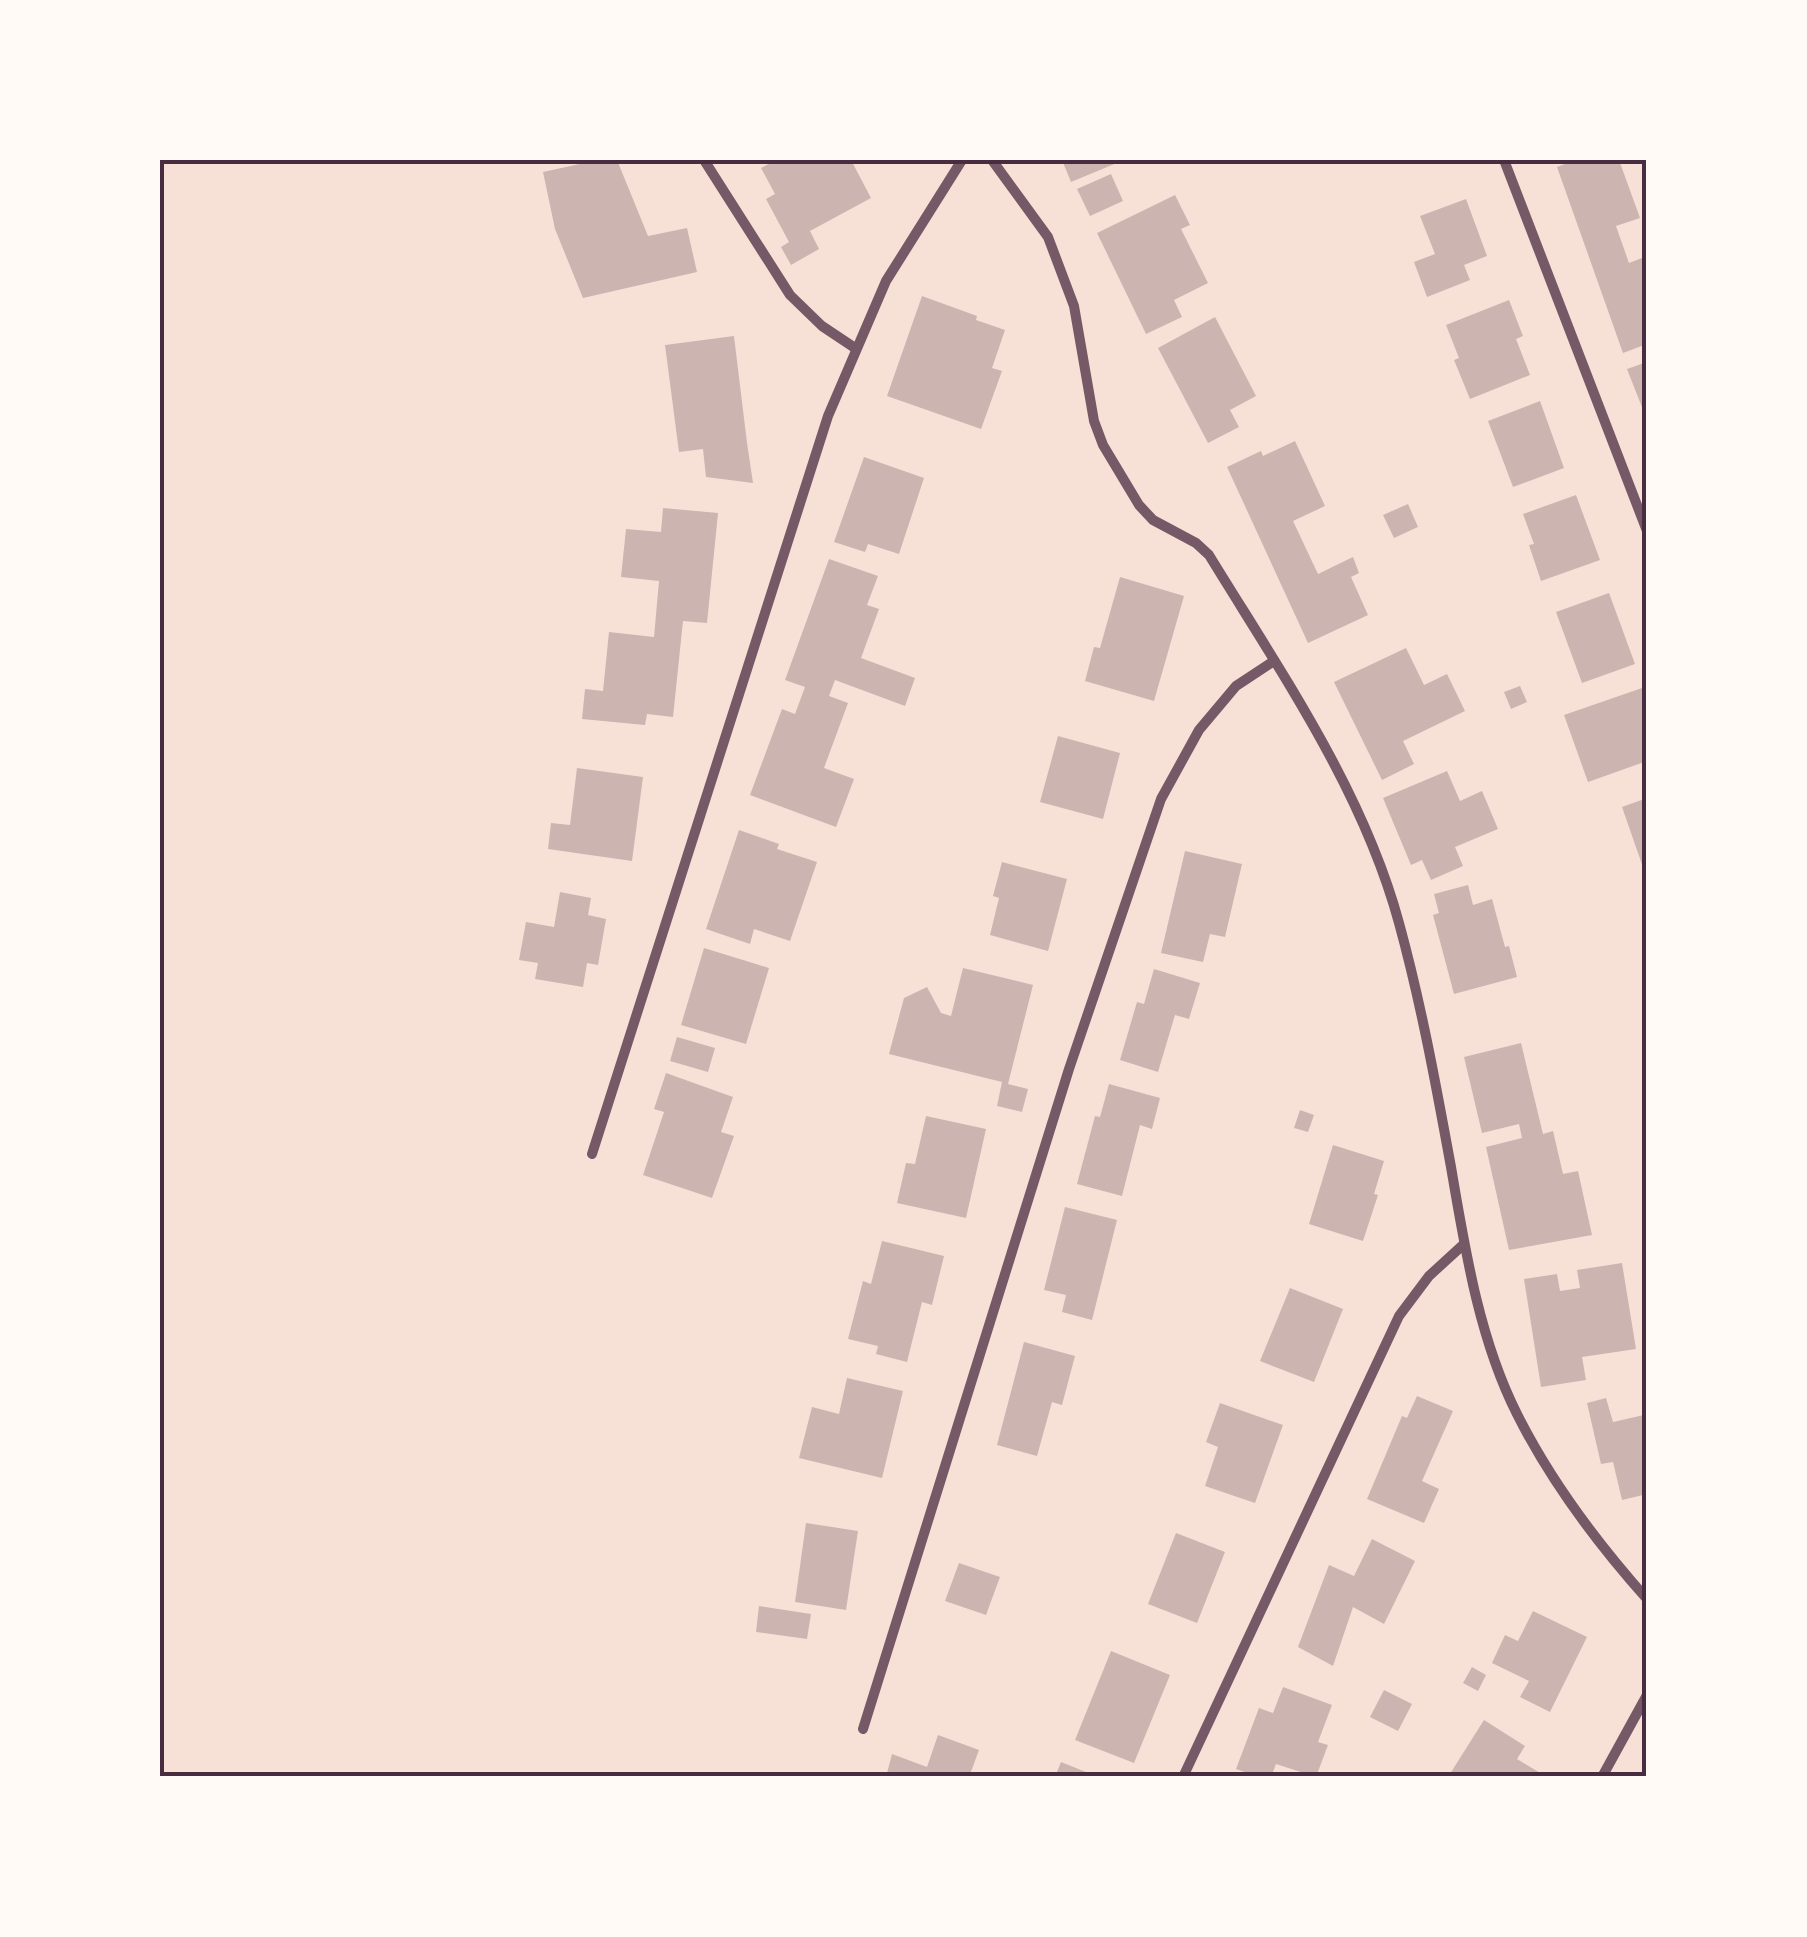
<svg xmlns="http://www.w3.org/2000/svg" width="1807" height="1937" font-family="'DejaVu Sans',sans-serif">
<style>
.building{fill:#ccb4b1}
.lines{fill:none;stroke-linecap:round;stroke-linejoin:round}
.minor{stroke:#755966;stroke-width:10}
.neatline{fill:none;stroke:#4a2c40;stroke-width:4}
</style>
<rect width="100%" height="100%" fill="#f7e1d7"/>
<g class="building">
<path d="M598 160H617L648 236 687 228 697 272 583 298 555 229 543 172Z"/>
<path d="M776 160H851L871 198 810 231 819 249 791 265 781 247 789 242 766 199 775 194 761 168Z"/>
<path d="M1062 160H1124L1071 182Z"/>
<path d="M1575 160H1619L1640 218 1616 226 1629 263 1647 256V344L1623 353 1557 167Z"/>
<path d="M1111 174 1123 201 1090 216 1077 189Z"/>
<path d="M1175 195 1190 225 1181 229 1208 283 1174 300 1182 317 1146 334 1097 233Z"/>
<path d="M1466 199 1487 256 1464 265 1470 280 1427 297 1414 262 1435 254 1420 216Z"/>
<path d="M922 296 977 316 976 320 1005 330 992 368 1002 371 981 429 887 396Z"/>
<path d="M1509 300 1523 336 1516 339 1530 375 1470 399 1454 360 1459 358 1446 325Z"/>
<path d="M1215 317 1256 396 1230 410 1239 427 1208 443 1158 348Z"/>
<path d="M734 336 747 443 753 483 706 477 703 449 679 452 665 345Z"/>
<path d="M1647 362V420L1627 369Z"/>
<path d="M1540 401 1564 468 1513 487 1488 421Z"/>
<path d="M1295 441 1325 506 1293 521 1318 574 1353 557 1359 573 1351 577 1368 615 1308 643 1227 467 1261 451 1263 456Z"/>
<path d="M864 457 924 478 899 554 868 544 865 552 834 542Z"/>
<path d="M1576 495 1600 560 1541 581 1529 545 1534 544 1523 514Z"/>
<path d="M1408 504 1418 527 1394 538 1383 515Z"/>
<path d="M663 508 718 513 707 623 683 621 673 717 647 714 645 725 582 719 585 689 603 691 609 632 654 637 659 581 621 577 626 529 661 532Z"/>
<path d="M829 559 878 576 867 605 879 609 861 658 915 678 905 706 835 680 829 696 848 703 824 768 854 779 836 827 750 795 782 709 795 714 805 687 785 680Z"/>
<path d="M1120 577 1184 596 1154 701 1085 681 1094 647 1100 648Z"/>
<path d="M1609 593 1635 664 1582 683 1556 612Z"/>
<path d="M1406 648 1424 685 1447 674 1465 711 1403 741 1414 764 1382 780 1334 682Z"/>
<path d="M1520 686 1527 702 1511 709 1504 692Z"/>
<path d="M1642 688 1647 702V761L1588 782 1564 715Z"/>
<path d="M1058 736 1120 753 1103 819 1040 802Z"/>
<path d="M577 768 643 777 632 861 548 849 551 823 570 825Z"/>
<path d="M1447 771 1460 801 1482 791 1498 829 1455 847 1463 866 1431 880 1422 860 1411 865 1383 798Z"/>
<path d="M1647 798V876H1646L1622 807Z"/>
<path d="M739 830 779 844 777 849 817 862 790 941 754 929 750 944 706 929Z"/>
<path d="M1185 851 1242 864 1225 937 1210 934 1203 962 1161 953Z"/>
<path d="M1002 862 1067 879 1048 951 990 935 999 898 993 896Z"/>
<path d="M1468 885 1473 905 1492 899 1505 947 1509 946 1517 977 1454 994 1433 915 1439 913 1434 894Z"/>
<path d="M560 892 591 898 588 915 606 919 598 965 587 963 583 987 535 979 538 963 519 960 526 922 554 927Z"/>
<path d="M704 948 769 968 746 1044 681 1025Z"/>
<path d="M963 968 1033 985 1008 1084 1028 1089 1022 1112 997 1106 1002 1082 889 1054 904 998 927 987 941 1013 951 1016Z"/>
<path d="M1154 969 1200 983 1189 1019 1175 1015 1158 1072 1120 1060 1137 1002 1144 1004Z"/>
<path d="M677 1037 715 1048 708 1072 670 1061Z"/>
<path d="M1521 1043 1543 1134 1553 1131 1563 1174 1578 1171 1592 1235 1509 1250 1486 1147 1522 1138 1519 1124 1482 1133 1464 1057Z"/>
<path d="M666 1073 733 1097 721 1132 734 1136 712 1198 643 1175 664 1112 654 1109Z"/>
<path d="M1109 1084 1160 1098 1152 1129 1140 1125 1122 1196 1077 1184 1095 1116 1100 1117Z"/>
<path d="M1300 1110 1314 1115 1308 1132 1294 1128Z"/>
<path d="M926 1116 986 1129 966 1218 897 1203 906 1163 915 1164Z"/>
<path d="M1333 1145 1384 1161 1374 1194 1378 1195 1363 1241 1309 1224Z"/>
<path d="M1065 1207 1117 1220 1092 1320 1062 1312 1066 1295 1044 1290Z"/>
<path d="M882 1241 944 1256 932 1305 922 1302 907 1362 876 1354 878 1346 848 1339 863 1281 871 1284Z"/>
<path d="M1622 1263 1636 1349 1582 1357 1586 1380 1541 1387 1524 1279 1557 1274 1560 1291 1580 1288 1577 1270Z"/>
<path d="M1290 1288 1343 1309 1314 1382 1260 1361Z"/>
<path d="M1024 1342 1075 1356 1062 1405 1052 1402 1037 1456 997 1445Z"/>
<path d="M847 1378 903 1391 882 1478 799 1458 812 1407 839 1414Z"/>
<path d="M1417 1396 1453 1411 1422 1481 1439 1489 1424 1523 1367 1499 1402 1416 1407 1418Z"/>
<path d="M1606 1398 1613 1422 1644 1415 1647 1427V1494L1622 1500 1613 1462 1601 1464 1587 1403Z"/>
<path d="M1220 1403 1283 1425 1255 1503 1205 1486 1218 1447 1206 1442Z"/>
<path d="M806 1523 858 1531 846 1610 795 1602Z"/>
<path d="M1176 1533 1225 1552 1197 1623 1148 1604Z"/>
<path d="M1372 1539 1415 1561 1384 1624 1353 1607 1333 1666 1298 1647 1329 1565 1354 1576Z"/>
<path d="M959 1563 1000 1577 986 1615 945 1601Z"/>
<path d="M759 1606 811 1614 807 1639 756 1632Z"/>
<path d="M1533 1611 1587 1637 1550 1712 1520 1697 1529 1681 1492 1663 1505 1635 1518 1641Z"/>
<path d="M1111 1651 1170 1675 1134 1763 1075 1740Z"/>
<path d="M1472 1667 1486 1675 1478 1691 1463 1683Z"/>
<path d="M1283 1687 1332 1705 1318 1742 1328 1745 1316 1777 1276 1764 1271 1777H1259L1236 1769 1259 1708 1273 1713Z"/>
<path d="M1384 1690 1412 1704 1398 1731 1370 1717Z"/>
<path d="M1484 1720 1525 1746 1517 1759 1542 1774 1540 1777H1448Z"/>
<path d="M938 1735 979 1750 969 1777H886L892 1754 927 1767Z"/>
<path d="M1061 1762 1086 1772 1084 1777H1055Z"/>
</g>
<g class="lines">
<g class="minor">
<path d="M704 160 790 295 822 326 855 348"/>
<path d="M992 160 1048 237 1074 306 1094 421 1103 445 1139 505 1153 520 1196 543 1209 555C1280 671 1363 790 1399 923 1421 1003 1436 1085 1451 1167 1465 1249 1479 1339 1517 1414 1550 1480 1598 1544 1647 1599"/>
<path d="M1504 160 1647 531"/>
<path d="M592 1154 828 416 886 281 962 160"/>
<path d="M863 1729 1069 1069 1161 799 1199 730 1236 686 1274 661"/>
<path d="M1183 1777 1399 1316 1429 1276 1464 1244"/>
<path d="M1602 1777 1647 1695"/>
</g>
</g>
<rect width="1807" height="1937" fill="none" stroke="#fffaf5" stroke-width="325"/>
<rect x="162" y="162" width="1482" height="1612" class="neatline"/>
</svg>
